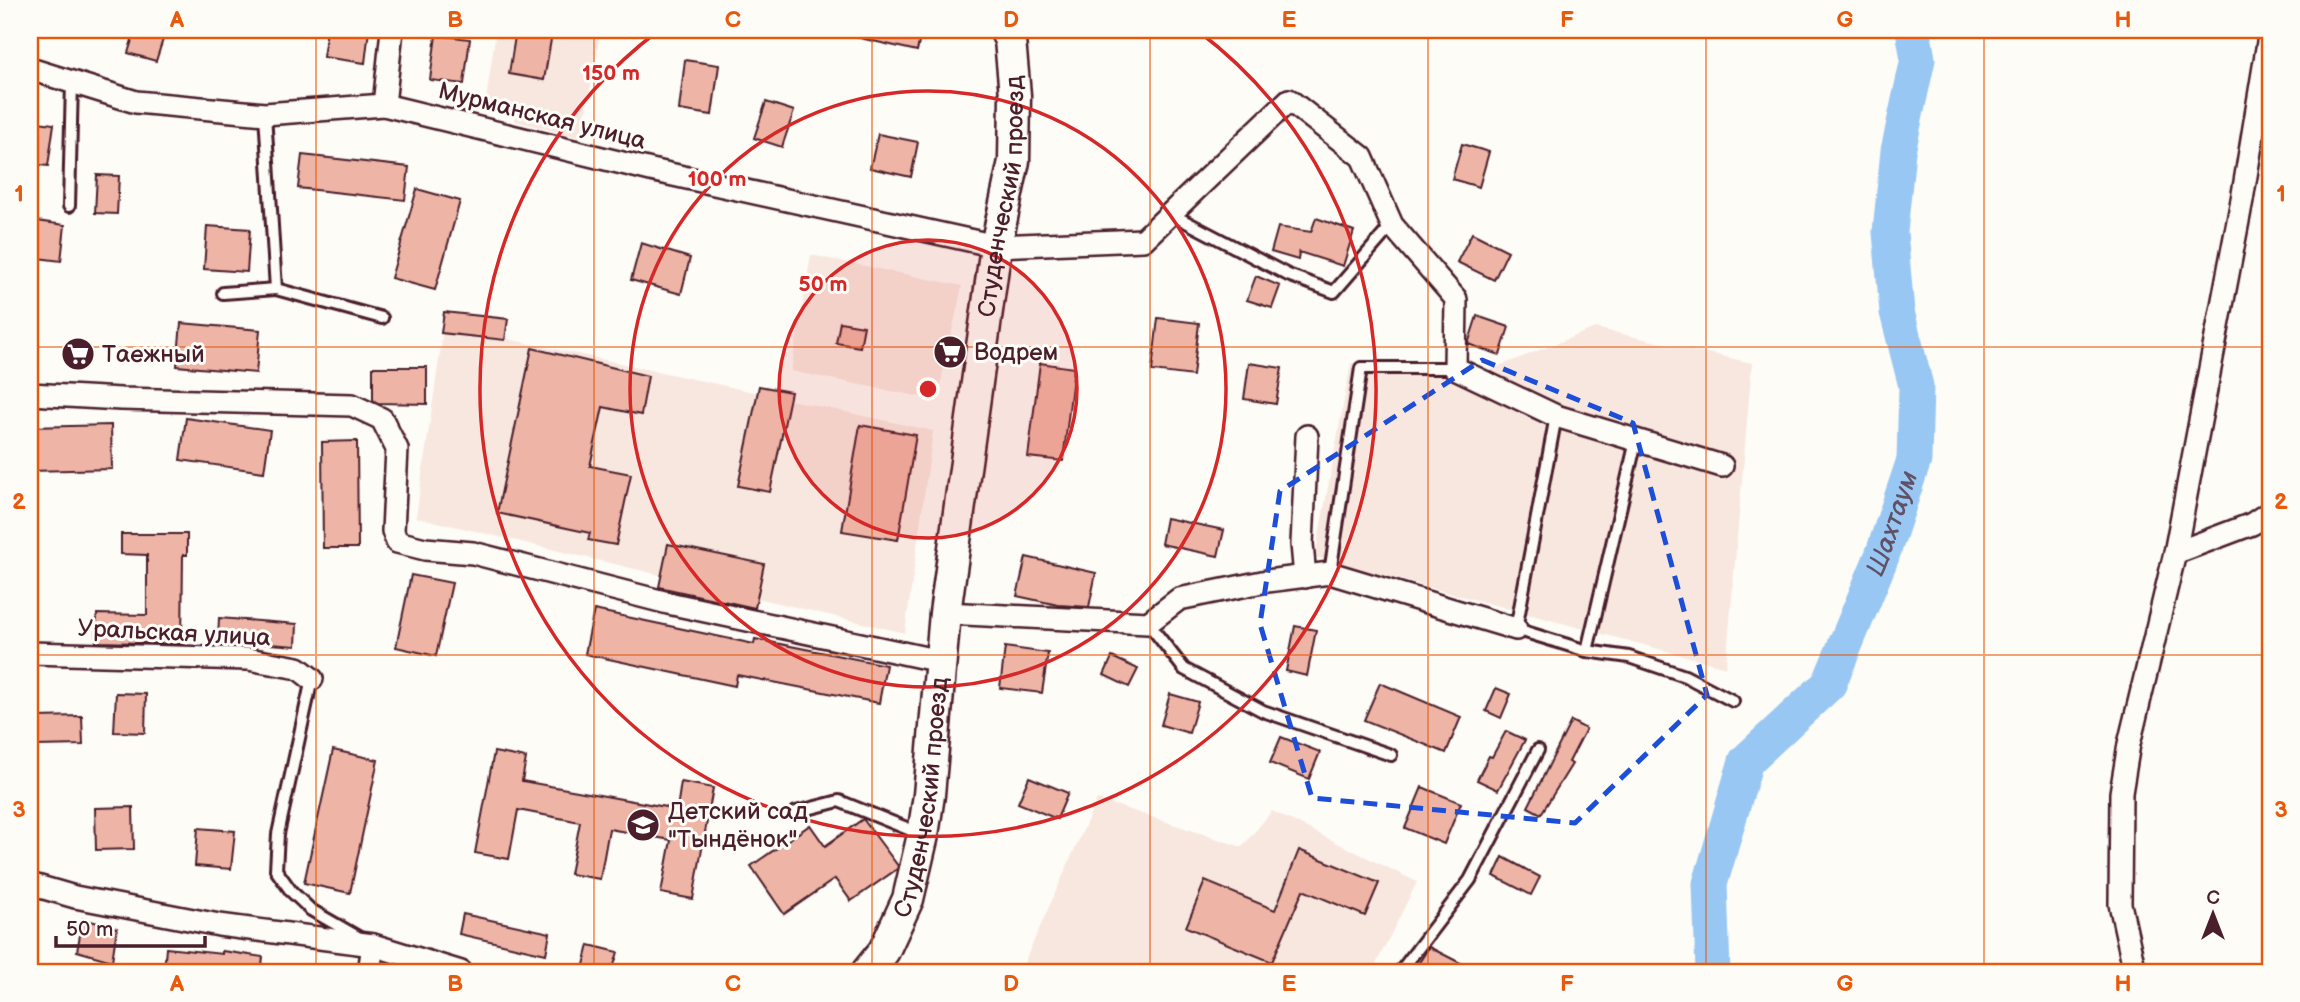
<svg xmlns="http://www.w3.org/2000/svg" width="2300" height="1002" font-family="'Balsamiq Sans',sans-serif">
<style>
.built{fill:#f8e7df}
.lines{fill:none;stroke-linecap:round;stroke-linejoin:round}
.river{stroke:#98c7f3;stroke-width:35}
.building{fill:#eeb5a6;stroke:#4a1f2b;stroke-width:2}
.lane-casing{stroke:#4a1f2b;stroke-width:16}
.street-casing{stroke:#4a1f2b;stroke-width:26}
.secondary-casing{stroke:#4a1f2b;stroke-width:35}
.lane{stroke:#fdfcf7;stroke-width:10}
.street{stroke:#fdfcf7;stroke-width:21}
.secondary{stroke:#fdfcf7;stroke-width:30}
.marked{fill:none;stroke:#1d4ed8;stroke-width:5;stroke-dasharray:14 9;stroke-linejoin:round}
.grid{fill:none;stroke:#e8590c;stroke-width:2;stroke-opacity:0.55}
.ring{fill:none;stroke:#d62828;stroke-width:3.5}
.labels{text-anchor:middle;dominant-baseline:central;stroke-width:6;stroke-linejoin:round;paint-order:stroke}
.street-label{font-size:24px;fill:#4a1f2b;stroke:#fdfcf7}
.poi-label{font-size:24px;fill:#4a1f2b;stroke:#fdfcf7;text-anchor:start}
.water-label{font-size:26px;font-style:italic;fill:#615167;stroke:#fdfcf7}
.centre{fill:#d62828;stroke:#fdfcf7;stroke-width:3.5}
.ring-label{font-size:21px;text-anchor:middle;font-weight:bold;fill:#d62828;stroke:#fdfcf7;stroke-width:6;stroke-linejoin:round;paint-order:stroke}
.neatline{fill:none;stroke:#e8590c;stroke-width:2.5}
.grid-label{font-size:23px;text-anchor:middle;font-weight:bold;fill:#e8590c}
</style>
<rect width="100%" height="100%" fill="#fdfcf7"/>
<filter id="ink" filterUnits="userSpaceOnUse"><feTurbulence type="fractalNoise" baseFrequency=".0143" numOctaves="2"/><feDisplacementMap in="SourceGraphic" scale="14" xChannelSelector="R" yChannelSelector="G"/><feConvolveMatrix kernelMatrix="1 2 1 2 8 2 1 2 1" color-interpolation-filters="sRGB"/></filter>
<g filter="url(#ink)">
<g class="built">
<path d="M496 30H601L581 138 515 121 514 108 486 100Z"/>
<path d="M811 255 962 286 937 400 791 371Z"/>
<path d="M444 325 933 431 905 633 416 517Z"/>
<path d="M1595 328 1752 363 1726 667 1315 557 1351 363 1487 371Z"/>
<path d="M1097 799 1242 847 1272 811 1417 882 1372 972H1020Z"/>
</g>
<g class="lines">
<path class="river" id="s1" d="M1713 972 1710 884 1746 761 1829 684 1882 556 1914 460 1916 386 1897 312 1890 232 1898 151 1918 59 1913 30"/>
</g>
<g class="building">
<path d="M135 30H166L156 61 128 53Z"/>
<path d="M327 30H369L365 63 323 57Z"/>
<path d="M516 30 552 34 544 80 509 74Z"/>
<path d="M852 30H922L917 51 851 36Z"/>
<path d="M436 35 470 39 464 84 430 80Z"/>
<path d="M685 60 719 65 712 115 679 110Z"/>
<path d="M766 102 794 111 782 147 754 138Z"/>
<path d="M30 121 54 124 48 166 30 164Z"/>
<path d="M878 134 918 142 911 177 870 168Z"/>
<path d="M1462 144 1489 152 1479 187 1452 179Z"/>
<path d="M302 155 409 167 405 200 298 188Z"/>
<path d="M97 175 119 176 117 214 95 213Z"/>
<path d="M417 189 460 201 435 290 391 278Z"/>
<path d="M1316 218 1354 231 1343 266 1299 252 1298 260 1271 252 1278 227 1311 232Z"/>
<path d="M30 220 65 225 61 261 30 257Z"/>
<path d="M207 226 250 229 247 272 204 269Z"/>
<path d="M1472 233 1508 251 1494 280 1457 262Z"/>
<path d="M641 243 690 258 681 294 631 280Z"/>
<path d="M1256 276 1280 286 1272 308 1247 300Z"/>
<path d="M444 312 508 319 505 340 441 333Z"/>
<path d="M1477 316 1509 327 1500 355 1468 344Z"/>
<path d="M1158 318 1199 323 1193 376 1152 371Z"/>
<path d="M840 322 864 326 860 347 836 343Z"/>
<path d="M181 323 260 330 256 373 177 366Z"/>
<path d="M69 345 89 346 87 364 67 361Z"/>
<path d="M532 348 648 376 641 415 603 407 590 466 631 474 616 545 588 540 590 533 497 513Z"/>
<path d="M1040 363 1074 368 1063 461 1028 457Z"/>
<path d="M1249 363 1282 368 1276 404 1244 399Z"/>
<path d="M373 367H427V404L378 403 373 400Z"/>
<path d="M759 386 791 392 770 492 738 486Z"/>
<path d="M186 418 270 430 264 472 180 460Z"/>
<path d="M111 425 112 469 30 471V427Z"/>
<path d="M860 425 916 435 898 540 842 531Z"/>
<path d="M357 441 358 548H323L322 442Z"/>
<path d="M1166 518 1224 530 1218 556 1161 544Z"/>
<path d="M121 534H187V555H183L182 644 96 642 97 614 147 615V555L121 554Z"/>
<path d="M668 544 764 564 755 608 659 587Z"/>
<path d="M1026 557 1096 573 1089 607 1058 605 1017 596Z"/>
<path d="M411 575 452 583 436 656 396 647Z"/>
<path d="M594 610 754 644 755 639 886 665 879 703 737 675 735 686 585 654Z"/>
<path d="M219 618 297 624 296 646 218 640Z"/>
<path d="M1295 626 1316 630 1307 676 1286 671Z"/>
<path d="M1005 647 1048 653 1042 693 1000 688Z"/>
<path d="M1112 657 1138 669 1129 687 1104 675Z"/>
<path d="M1380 683 1461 717 1446 753 1364 720Z"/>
<path d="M1496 688 1511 694 1501 718 1486 711Z"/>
<path d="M116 693 146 694 145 733 114 732Z"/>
<path d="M1170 694 1198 702 1189 733 1161 725Z"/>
<path d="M82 716 83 745 36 746V717Z"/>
<path d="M1571 721 1586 729 1569 762 1572 764 1541 814 1528 807Z"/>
<path d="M1506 731 1525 740 1498 790 1477 780 1489 756 1492 757Z"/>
<path d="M1281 737 1320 752 1309 779 1270 763Z"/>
<path d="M333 750 378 760 350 893 304 883Z"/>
<path d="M494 752 526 758 522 781 677 809 681 782 713 788 693 899 661 893 671 840 609 829 600 879 570 874 580 822 518 810 509 859 475 853Z"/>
<path d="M1029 777 1068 793 1057 819 1018 803Z"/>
<path d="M1422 787 1461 803 1444 844 1405 828Z"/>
<path d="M133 807 134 849 96 850 95 808Z"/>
<path d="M863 819 898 866 897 869 851 901 835 879 784 914 751 866 810 825 825 846Z"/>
<path d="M198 828 235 831 231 869 195 866Z"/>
<path d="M1299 850 1379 883 1365 916 1303 890 1272 962 1186 927 1205 881 1275 910Z"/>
<path d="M1503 857 1540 877 1531 895 1494 876Z"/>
<path d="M463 914 550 933 546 954 459 934Z"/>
<path d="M83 919 117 928 112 961 77 951Z"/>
<path d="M589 945 618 952 612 972H596L583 969Z"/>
<path d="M1429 947 1478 972H1413Z"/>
<path d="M166 948 222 954V951L263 957 261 972 164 971Z"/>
</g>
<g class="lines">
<defs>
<g id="lane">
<path d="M265 114 276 289 382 318"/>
<path d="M69 206 72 82"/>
<path d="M1171 214 1288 275 1334 292 1392 225"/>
<path d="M223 293 276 289"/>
<path d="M1556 416 1516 629 1587 651 1629 657 1685 676 1733 701"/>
<path d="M1330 573 1361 368H1455"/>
<path d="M1148 623 1184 669 1263 711 1391 755"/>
<path d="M1587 651 1636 441"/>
<path d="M312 679 278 834 276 870 291 891 311 910 358 937"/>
<path d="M796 812 839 801 921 834"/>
<path d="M1400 972 1470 880 1538 750"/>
</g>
<g id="street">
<path d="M30 69 136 102 265 114 384 105 651 170 996 246 1143 240 1289 100 1362 157 1392 225 1456 299 1455 368 1556 416 1722 466"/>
<path d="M384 105 392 30"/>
<path d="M30 394 121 399 352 405 382 419 397 449 393 531 397 542 425 549 473 553 668 603 940 661"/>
<path d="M2175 553 2252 524 2270 512"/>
<path d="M1305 577 1302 544 1307 436"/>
<path d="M945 613 1148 623 1179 599 1267 581 1330 573 1516 629"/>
<path d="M30 653 248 659 298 668 312 679"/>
<path d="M30 884 75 897 219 925 373 945 461 972"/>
<path d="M369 972 373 945"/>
<path d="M2135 972 2120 904 2121 793 2129 744 2175 553 2242 200 2270 30"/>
</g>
<g id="secondary">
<path id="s2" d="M867 972 884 951 908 899 923 835 929 795 945 613 996 246 1014 161 1015 95 1010 40 1005 30"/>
</g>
</defs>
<use href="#lane" class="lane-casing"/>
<use href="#street" class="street-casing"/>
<use href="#secondary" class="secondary-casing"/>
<use href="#lane" class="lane"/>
<use href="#street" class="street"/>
<use href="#secondary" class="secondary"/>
</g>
</g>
<path class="marked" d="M1482 360 1633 423 1707 695 1575 823 1312 798 1260 624 1280 491Z"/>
<path class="grid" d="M316 30V972M594 30V972M872 30V972M1150 30V972M1428 30V972M1706 30V972M1984 30V972M30 347H2270M30 655H2270"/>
<circle cx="928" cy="389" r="149" fill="#d62828" fill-opacity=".12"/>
<g class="ring">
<circle cx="928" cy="389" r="149"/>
<circle cx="928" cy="389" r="298"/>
<path d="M1198 31A448 448 0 1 1 658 31"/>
</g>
<defs>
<symbol id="supermarket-disc" viewBox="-11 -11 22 22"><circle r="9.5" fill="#4a1f2b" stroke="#fdfcf7"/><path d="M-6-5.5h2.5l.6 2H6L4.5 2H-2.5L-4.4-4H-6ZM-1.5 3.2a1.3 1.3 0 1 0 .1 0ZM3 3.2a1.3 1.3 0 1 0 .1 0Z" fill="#fff"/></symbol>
<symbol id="school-disc" viewBox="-11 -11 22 22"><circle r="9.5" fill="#4a1f2b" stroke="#fdfcf7"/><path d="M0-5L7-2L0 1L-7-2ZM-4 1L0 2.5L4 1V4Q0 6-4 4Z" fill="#fff"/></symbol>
</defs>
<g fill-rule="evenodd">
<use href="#supermarket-disc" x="931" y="333" width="38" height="38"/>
<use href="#supermarket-disc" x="59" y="335" width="38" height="38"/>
<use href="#school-disc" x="624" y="806" width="38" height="38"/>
</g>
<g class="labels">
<g class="street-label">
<text transform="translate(542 116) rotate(14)">Мурманская улица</text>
<text stroke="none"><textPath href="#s2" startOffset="794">Студенческий проезд</textPath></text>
<text transform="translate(174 633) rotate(3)">Уральская улица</text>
<text stroke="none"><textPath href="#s2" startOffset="187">Студенческий проезд</textPath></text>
</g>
<g class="poi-label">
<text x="974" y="352">Водрем</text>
<text x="102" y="354">Таежный</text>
<text x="668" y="811">Детский сад<tspan x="668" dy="28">"Тындёнок"</tspan></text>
</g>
<g class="water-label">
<text stroke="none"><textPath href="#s1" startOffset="502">Шахтаум</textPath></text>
</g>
</g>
<circle cx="928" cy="389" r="10" class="centre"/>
<g class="ring-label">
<text x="611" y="80">150 m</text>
<text x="717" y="186">100 m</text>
<text x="823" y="291">50 m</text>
</g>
<rect width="2300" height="1002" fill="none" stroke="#fdfcf7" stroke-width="77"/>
<g transform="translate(2213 914)" stroke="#fdfcf7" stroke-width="5" paint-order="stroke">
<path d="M0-5L12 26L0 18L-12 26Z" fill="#4a1f2b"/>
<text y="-10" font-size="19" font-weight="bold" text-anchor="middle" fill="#4a1f2b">С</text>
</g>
<path d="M56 936v10h149v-10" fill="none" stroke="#4a1f2b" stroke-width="3.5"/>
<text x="66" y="936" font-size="21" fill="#4a1f2b" stroke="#fdfcf7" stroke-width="5" paint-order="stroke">50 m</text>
<rect x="38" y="38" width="2224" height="926" class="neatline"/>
<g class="grid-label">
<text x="177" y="27">A</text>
<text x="455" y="27">B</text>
<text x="733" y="27">C</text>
<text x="1011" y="27">D</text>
<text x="1289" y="27">E</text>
<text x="1567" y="27">F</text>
<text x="1845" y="27">G</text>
<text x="2123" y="27">H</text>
<text x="19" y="201">1</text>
<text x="2281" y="201">1</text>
<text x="19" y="509">2</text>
<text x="2281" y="509">2</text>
<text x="19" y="817">3</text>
<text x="2281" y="817">3</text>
<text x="177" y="991">A</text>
<text x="455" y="991">B</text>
<text x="733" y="991">C</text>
<text x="1011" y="991">D</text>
<text x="1289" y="991">E</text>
<text x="1567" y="991">F</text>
<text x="1845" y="991">G</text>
<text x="2123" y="991">H</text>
</g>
</svg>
